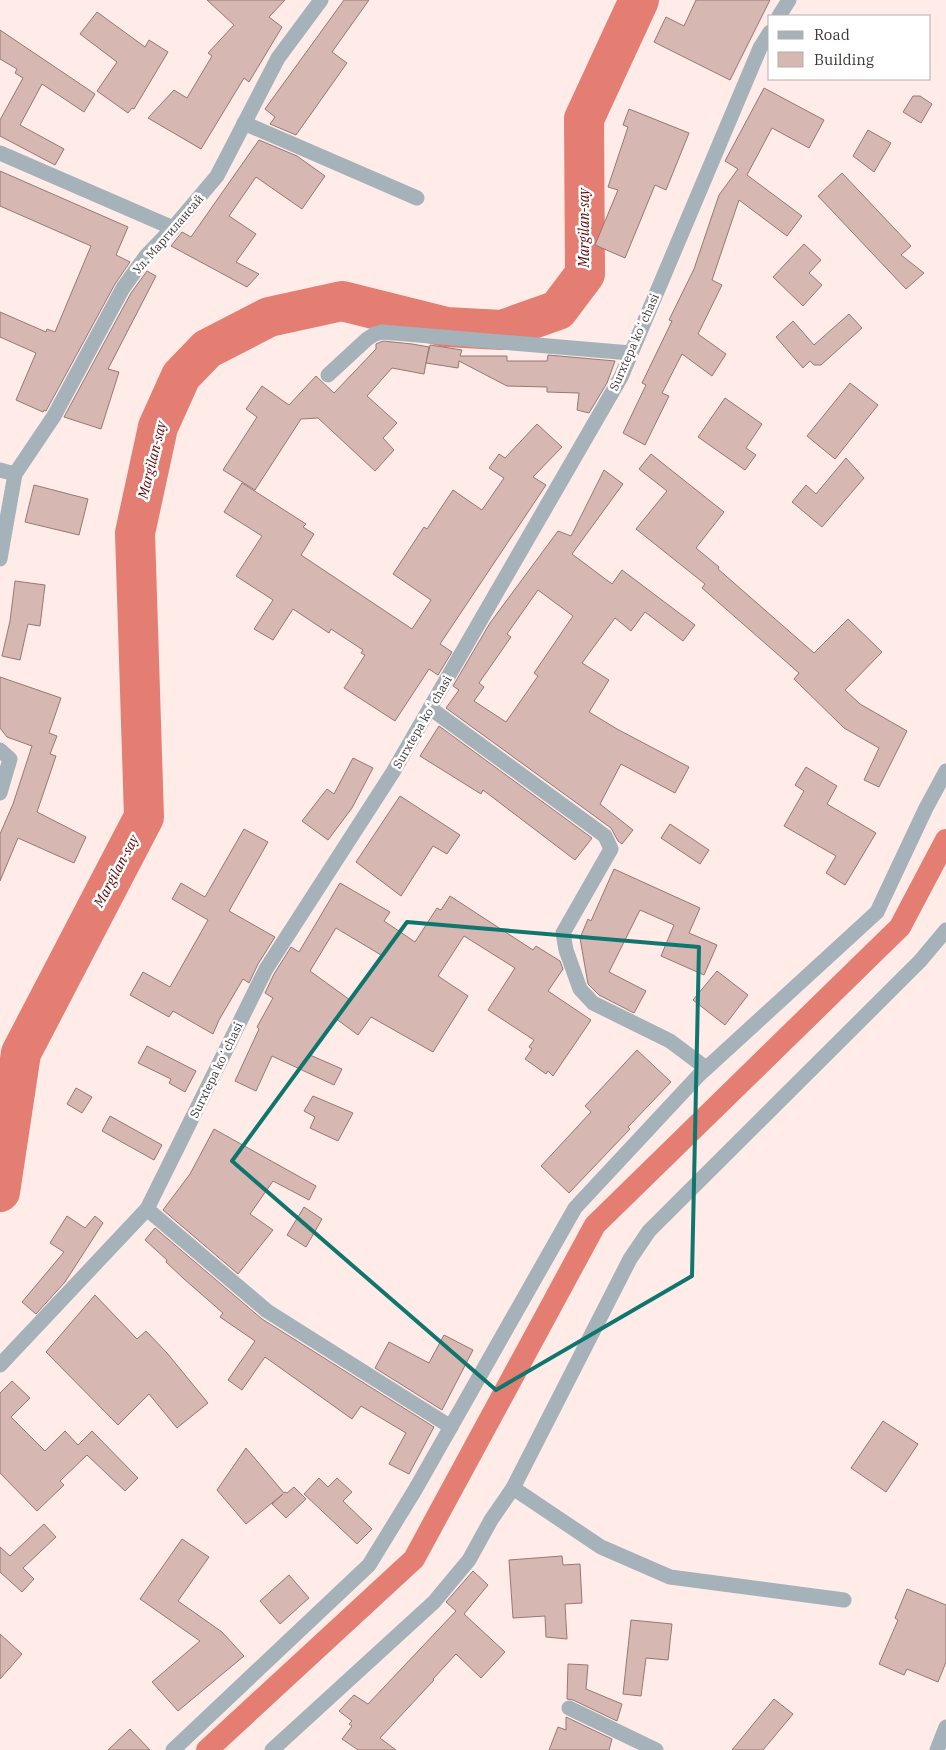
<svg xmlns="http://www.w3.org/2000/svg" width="946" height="1750" font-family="'IBM Plex Serif',serif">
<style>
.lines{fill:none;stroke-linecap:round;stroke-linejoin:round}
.canal{stroke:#e57e72;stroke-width:22}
.river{stroke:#e57e72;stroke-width:40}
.building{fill:#d7b7b2;stroke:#967874;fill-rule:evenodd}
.minor{stroke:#a5b2b9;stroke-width:15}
.marked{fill:none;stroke:#0f766e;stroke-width:4;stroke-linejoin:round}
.labels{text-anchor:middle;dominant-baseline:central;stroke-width:5;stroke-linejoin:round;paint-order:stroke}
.street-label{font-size:12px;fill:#423533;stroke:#fff}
.water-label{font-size:14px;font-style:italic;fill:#5f0002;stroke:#fff}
</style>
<rect width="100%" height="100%" fill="#ffebe8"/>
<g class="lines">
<path class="canal" d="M207 1750 414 1559 595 1225 900 927 946 840"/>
<path class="river" d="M0 1192 21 1053 144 817 135 533 158 427 181 376 207 349 269 317 342 301 446 327 502 330 558 310 585 274 584 119 639 0"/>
</g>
<g class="building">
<path d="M207 0H285L269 17 282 27 249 82 244 78 201 149 148 118 174 90 187 98 212 56 208 53 234 25Z"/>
<path d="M344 0H369L332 52 347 63 296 135 270 124 275 117 265 109Z"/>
<path d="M696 0H770L730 80 654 42 666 17 684 26Z"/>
<path d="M97 12 145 47 149 40 168 52 134 109 132 108 128 113 97 91 117 62 80 34Z"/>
<path d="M0 30 95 94 84 112 42 84 20 125 64 149 55 165 0 136V120L23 78 15 73 17 69 0 59Z"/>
<path d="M764 88 824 120 809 148 772 128 747 175 802 216 787 236 739 200 712 280 722 285 698 334 726 354 712 376 682 354 662 393 669 396 645 445 623 433 646 385 642 383 672 321 669 320 694 269 719 195 738 169 725 161Z"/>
<path d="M913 96H920L932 104 921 123 903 112Z"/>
<path d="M629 109 689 133 666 190 655 185 625 258 595 245 618 190 608 187 628 127 623 125Z"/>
<path d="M868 130 891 143 874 172 853 156Z"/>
<path d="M259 140 297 156 325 176 302 209 256 177 229 216 256 234 236 262 259 274 247 287 171 246 182 232 191 237Z"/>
<path d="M0 171 128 227 116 255 130 262 115 284 46 411 44 410 43 412 16 400 36 353 0 337V312L46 332 47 329 55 332 91 246 0 206Z"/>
<path d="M842 173 911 246 901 255 924 273 906 289 818 196Z"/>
<path d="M804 244 821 260 809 273 822 285 803 306 773 277Z"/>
<path d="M147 271 156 276 108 369 119 372 101 429 64 417 131 293Z"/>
<path d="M849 314 862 328 821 365H814L810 361 803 368 776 337 793 321 814 345Z"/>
<path d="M383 341 412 344 429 347 424 374 392 368 367 396 397 423 383 438 394 450 375 471 318 418 301 419 255 490 223 470 257 417 246 409 262 386 289 405 316 376 334 393 376 349V344Z"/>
<path d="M430 345 462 350 460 356H507V361H547L548 355 615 361 607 383 589 413 577 410 579 393 547 392V387L507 386 459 361 458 368 426 363Z"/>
<path d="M850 383 878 405 835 459 807 436Z"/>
<path d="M725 398 762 424 746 448 756 455 745 470 698 437Z"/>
<path d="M537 424 562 447 533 477 546 485 440 644 452 652 438 675 429 669 395 721 344 688 365 655 361 653 363 650 331 629 329 633 293 609 273 640 254 629 273 600 236 576 262 536 224 512 242 483 306 524 303 527 314 534 301 555 412 629 431 600 393 574 424 527 427 529 453 490 482 510 504 478 489 468 499 454 505 458Z"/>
<path d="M651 454 724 512 696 548 719 567 718 569 814 653 848 619 882 652 845 690 860 704 907 731 879 787 864 780 879 748 844 728 794 679 799 673 702 588 705 584 636 529 667 491 639 469Z"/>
<path d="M846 458 864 478 822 527 792 502 806 485 816 494Z"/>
<path d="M604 470 623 484 572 554 612 584 622 570 695 625 683 641 645 612 631 631 615 618 582 663 609 680 589 712 617 729 689 767 675 793 621 764 600 804 633 830 622 844 618 841 611 828 446 708 459 690 453 686 490 623 558 531 571 536ZM538 590 573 616 534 673 538 676 506 722 474 701 484 687 479 683 511 637 507 634Z"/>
<path d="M34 485 88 499 79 535 25 522Z"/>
<path d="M15 581 45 585 40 626 28 624 20 660 2 656 10 621Z"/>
<path d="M0 677 61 698 49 733 57 736 50 754 56 756 37 812 86 837 74 863 18 838 0 881V834L13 804 32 746 7 737 0 728Z"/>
<path d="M439 726 592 838 575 860 483 790 481 794 420 756Z"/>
<path d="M353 758 373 768 352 808 328 840 302 821 327 789 334 794Z"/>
<path d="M806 767 837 786 827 804 876 833 845 885 826 873 836 856 784 826 804 791 795 785Z"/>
<path d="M400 796 460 835 447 854 433 846 401 896 356 862Z"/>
<path d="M670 824 709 850 700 864 661 838Z"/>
<path d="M244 829 268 842 229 911 275 937 258 964 249 983 243 979 219 1020 213 1034 173 1011 169 1017 130 995 143 972 170 987 208 920 172 899 181 883 205 897Z"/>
<path d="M614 869 700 908 689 933 717 945 704 975 661 956 674 925 640 910 609 972 646 991 634 1013 599 995 588 984 580 938 588 919 591 921Z"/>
<path d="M340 883 390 912 384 921 415 942 437 908 441 910 450 896 533 950 536 946 560 961 563 969 548 991 591 1020 553 1076 548 1071 546 1074 525 1059 532 1049 529 1047 534 1040 488 1010 515 968 464 936 438 976 468 996 433 1052 371 1017 358 1035 335 1018 310 1055 342 1069 334 1085 272 1056 256 1091 235 1081 259 1029 257 1027 273 998 265 993 274 974 291 947 299 952ZM336 928 381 955 350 1000 310 971Z"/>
<path d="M717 971 748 995 725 1025 693 1000Z"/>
<path d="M147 1046 196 1071 185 1092 169 1083 171 1079 138 1063Z"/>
<path d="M637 1050 671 1082 628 1127 630 1129 569 1193 541 1166 591 1112 585 1106Z"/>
<path d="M76 1088 92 1097 82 1113 67 1104Z"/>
<path d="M313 1096 353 1113 338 1141 310 1128 315 1117 304 1111Z"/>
<path d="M110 1116 162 1145 154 1160 102 1131Z"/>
<path d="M214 1129 316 1186 309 1200 273 1181 250 1214 273 1230 238 1274 163 1210 190 1174Z"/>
<path d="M304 1207 322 1219 306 1247 287 1235Z"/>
<path d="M67 1216 85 1228 95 1216 103 1223 65 1282 36 1314 22 1302 64 1252 50 1243Z"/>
<path d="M155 1228 262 1319 434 1427 409 1474 389 1464 406 1433 361 1406 352 1419 265 1357 242 1390 228 1380 255 1341 220 1317 223 1313 184 1279 166 1262 167 1260 145 1240Z"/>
<path d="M95 1295 137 1339 146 1331 167 1353 208 1403 177 1428 149 1394 118 1425 46 1352Z"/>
<path d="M444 1335 473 1350 442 1410 375 1368 389 1342 429 1363Z"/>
<path d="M12 1381 30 1398 11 1417 45 1451 65 1431 78 1445 92 1431 138 1478 125 1491 87 1455 60 1481 64 1485 37 1511 0 1473V1393Z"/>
<path d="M883 1421 918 1444 886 1492 851 1468Z"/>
<path d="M246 1448 284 1493 285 1492 287 1493 294 1487 306 1499 286 1518 272 1504 283 1494 246 1524 217 1490Z"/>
<path d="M319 1478 328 1487 337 1478 352 1492 343 1501 372 1529 357 1544 304 1494Z"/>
<path d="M44 1524 56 1537 23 1568 34 1579 22 1592 0 1572V1547L10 1556Z"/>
<path d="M182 1539 209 1557 178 1601 222 1632 244 1656 178 1711 152 1682 200 1641 140 1599Z"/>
<path d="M562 1556 563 1565 580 1564 582 1603 565 1604 567 1639 546 1637 545 1616 513 1618 509 1560Z"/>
<path d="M473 1571 488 1585 464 1614 505 1652 481 1678 456 1654 433 1679 434 1680 380 1738 396 1750H358L342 1739 352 1726 349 1724 352 1721 339 1711 354 1695 368 1704 456 1611 446 1602Z"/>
<path d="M289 1575 309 1598 280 1624 260 1601Z"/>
<path d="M907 1589 946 1605V1662L938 1682 907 1669 904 1675 879 1664 898 1620 895 1618Z"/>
<path d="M631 1620 672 1624 668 1660 646 1658 641 1696 623 1694Z"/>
<path d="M0 1634 22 1654 0 1679Z"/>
<path d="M568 1664 588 1665 586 1689 622 1704 617 1721 573 1700 567 1699Z"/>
<path d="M774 1699 793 1714 763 1750H732Z"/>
<path d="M566 1717 612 1739 609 1750H549L558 1727 566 1730Z"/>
<path d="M130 1729 150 1750H108Z"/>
</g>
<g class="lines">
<g class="minor">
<path d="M779 16 789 0"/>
<path d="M244 123 417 198"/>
<path d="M0 153 173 228"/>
<path d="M328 375 367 339 375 334 382 332 631 353"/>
<path d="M0 470 15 474"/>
<path d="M0 559 15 474 54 416 123 288 146 256 173 228 217 176 278 58 321 0"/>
<path d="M430 708 605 836 611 849 563 933 566 950 580 989 593 1003 670 1041 706 1068"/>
<path d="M0 750 10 759 0 793"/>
<path d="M147 1209 267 1311 451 1427"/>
<path d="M0 1365 147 1209 266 969 393 772 621 377 760 48 770 32"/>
<path d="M513 1488 601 1547 670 1577 844 1600"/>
<path d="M569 1708 656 1750"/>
<path d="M173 1750 369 1565 415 1490 575 1208 699 1075 877 912 926 808 946 771"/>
<path d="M272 1750 434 1602 469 1560 491 1520 513 1488 630 1259 649 1231 920 961 946 930"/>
<path d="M937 1750 946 1727"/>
</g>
</g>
<path class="marked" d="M407 922 699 947 692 1276 496 1390 232 1161Z"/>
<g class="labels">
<g class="street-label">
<text transform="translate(168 234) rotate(-49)">Ул. Маргилансай</text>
<text transform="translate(634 342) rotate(-66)">Surxtepa koʻchasi</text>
<text transform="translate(422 722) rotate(-60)">Surxtepa koʻchasi</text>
<text transform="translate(216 1070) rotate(-64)">Surxtepa koʻchasi</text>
</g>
<g class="water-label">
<text transform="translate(584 228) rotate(-90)">Margilan-say</text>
<text transform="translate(152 460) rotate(-76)">Margilan-say</text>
<text transform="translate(116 871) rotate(-62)">Margilan-say</text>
</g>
</g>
<rect x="768" y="15" width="162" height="65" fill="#ffffff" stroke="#b3aead"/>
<rect x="778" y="31" width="25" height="8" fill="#a5b2b9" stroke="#b3aead"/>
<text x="814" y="40" font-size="15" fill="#423533">Road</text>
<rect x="778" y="52" width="25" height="15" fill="#d7b7b2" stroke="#b3aead"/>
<text x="814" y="65" font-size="15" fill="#423533">Building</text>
</svg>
